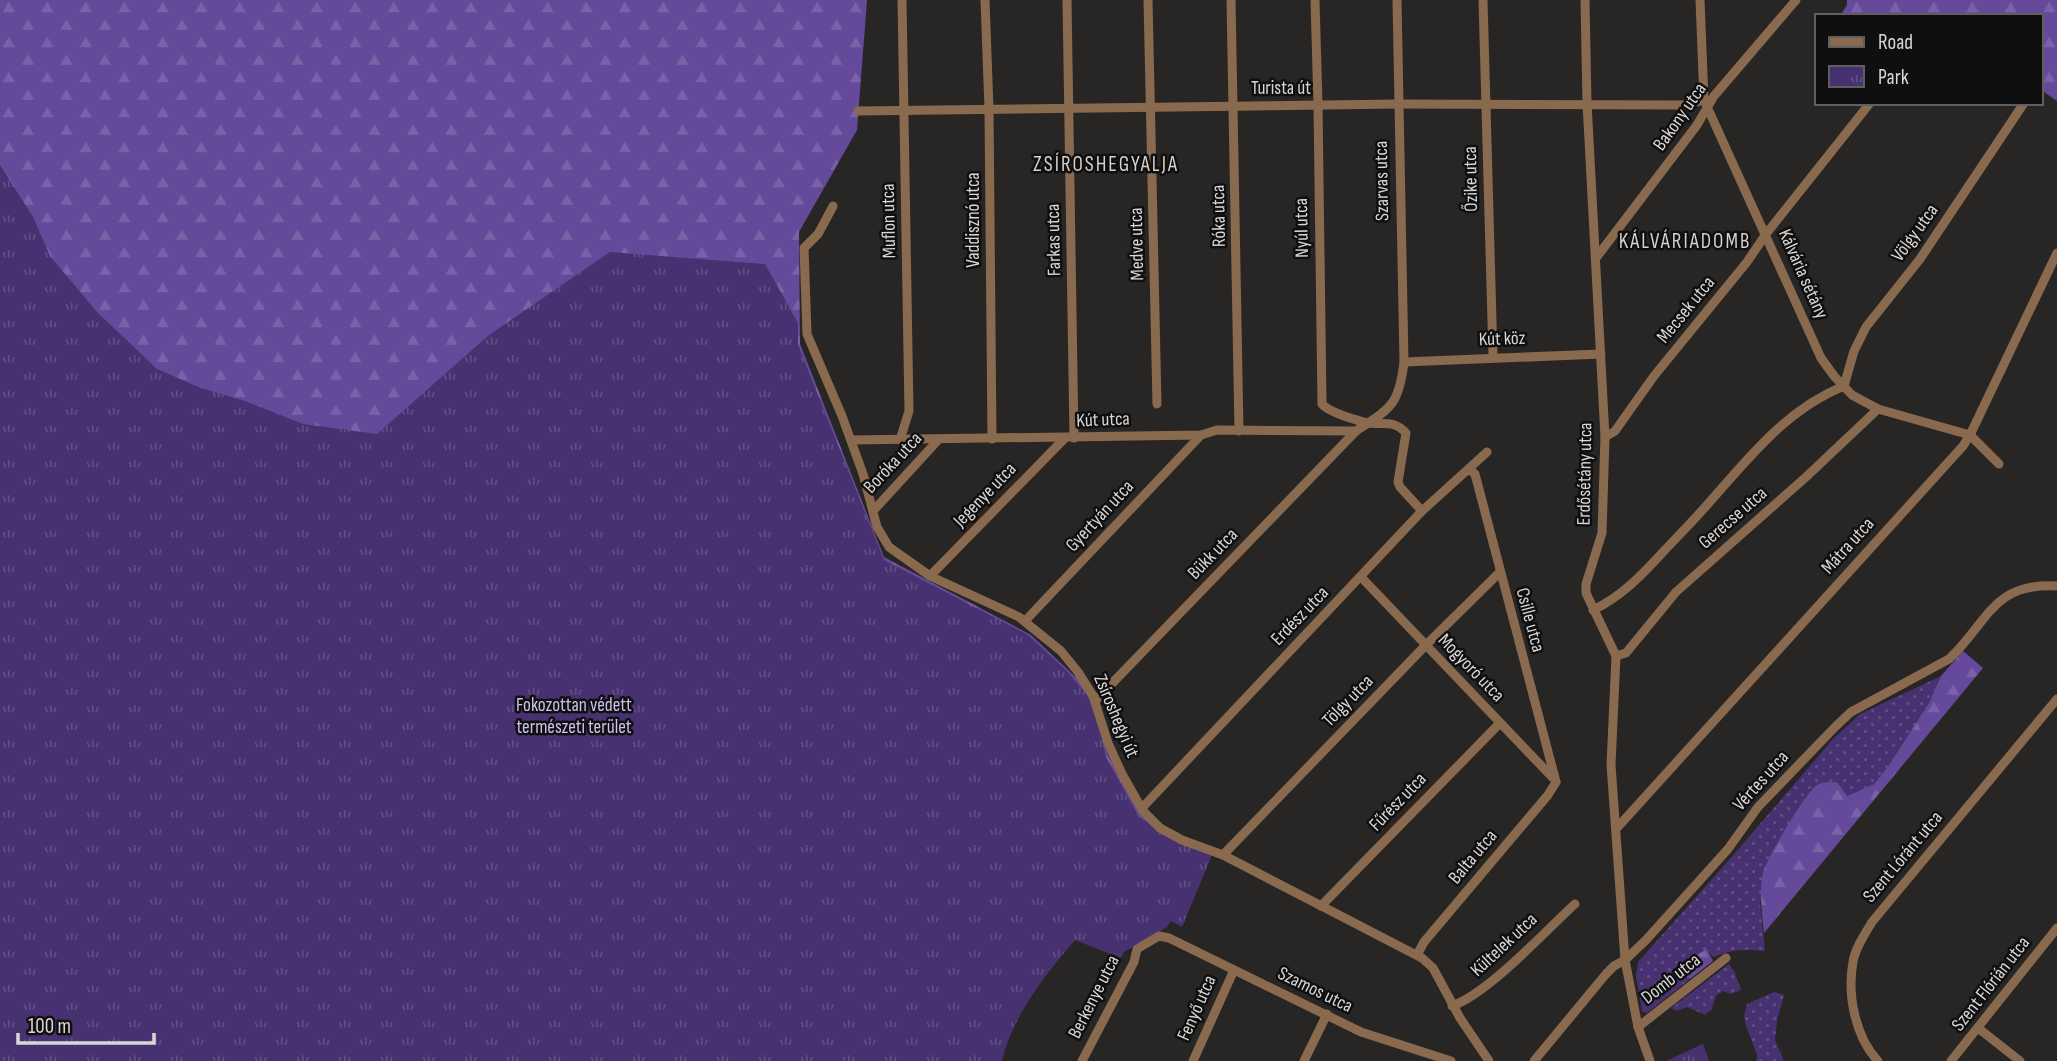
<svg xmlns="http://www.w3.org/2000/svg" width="2057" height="1061" font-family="'Sofia Sans Condensed',sans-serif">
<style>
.grass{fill:url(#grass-dots)}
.forest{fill:url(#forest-firs)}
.park{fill:url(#park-tufts)}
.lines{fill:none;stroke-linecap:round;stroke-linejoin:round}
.minor{stroke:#8a6a4e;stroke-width:9}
.labels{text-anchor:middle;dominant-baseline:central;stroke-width:5;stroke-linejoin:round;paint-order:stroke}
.street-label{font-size:19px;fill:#d9d7d6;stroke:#100f0f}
.park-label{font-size:19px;fill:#cdc1ee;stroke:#100f0f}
.neighbourhood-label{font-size:21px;letter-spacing:2px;fill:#d4d1cf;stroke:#100f0f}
</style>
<defs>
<pattern id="grass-dots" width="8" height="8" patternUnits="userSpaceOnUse" patternTransform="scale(1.75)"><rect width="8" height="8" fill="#473170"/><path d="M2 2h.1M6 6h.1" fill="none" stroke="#614e84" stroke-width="1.8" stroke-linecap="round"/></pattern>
<pattern id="forest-firs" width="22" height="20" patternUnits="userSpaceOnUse" patternTransform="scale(1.75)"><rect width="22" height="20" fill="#65499b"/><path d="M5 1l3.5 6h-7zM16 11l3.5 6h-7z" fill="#7a62a8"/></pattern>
<pattern id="park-tufts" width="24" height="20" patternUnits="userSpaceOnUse" patternTransform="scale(1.75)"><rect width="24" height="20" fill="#473170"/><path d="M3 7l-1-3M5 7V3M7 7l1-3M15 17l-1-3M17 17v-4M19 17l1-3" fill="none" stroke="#614e84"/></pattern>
</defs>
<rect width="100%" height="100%" fill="#282624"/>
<g class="grass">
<path d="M1941 676 1929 703 1889 765 1874 784 1847 796 1760 902 1765 951C1746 949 1731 949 1714 957L1707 950 1681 973 1690 979 1647 1013 1642 1011 1636 976 1638 962 1729 860 1833 739 1860 714Z"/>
<path d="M1729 964 1735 973 1741 990 1731 994 1723 991 1716 996 1712 1009 1705 1015 1687 1007 1677 1011 1671 1008Z"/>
<path d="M1774 992 1784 995 1777 1021 1775 1040 1784 1061H1756L1757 1055 1746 1026 1744 1016 1747 1004Z"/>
</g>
<g class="forest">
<path d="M0 0H867L857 130 799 232 800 344 884 557 1031 635 1083 684 1108 755 1120 778 1166 843 0 1061Z"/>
<path d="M1847 0H2057V101L2041 90V16H1840L1847 5Z"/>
<path d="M1963 651 1983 668 1764 933C1762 913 1759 893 1763 873 1767 858 1805 793 1817 785 1825 781 1830 782 1838 783L1847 796 1874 784 1889 765 1929 703 1941 676Z"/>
<path d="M1707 949 1713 961 1690 979 1681 973V964Z"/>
</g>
<g class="park">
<path d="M0 165 33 217 50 256 97 312 157 369 201 388 245 401 303 424 377 434 489 335 610 252 765 264 798 323V345L884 560 1028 635 1067 671 1094 703 1106 757 1139 817 1173 839 1212 855 1182 927 1171 921 1167 927 1124 952 1121 958 1075 940C1046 974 1012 1016 1002 1061H0Z"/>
<path d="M1703 1044 1709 1061H1666Z"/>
</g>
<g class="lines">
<g class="minor">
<path d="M985 0 989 109 992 439"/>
<path d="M1067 0 1074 438"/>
<path d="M1148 0 1157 404"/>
<path d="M1231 0 1239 431"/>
<path d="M1315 0 1318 105 1322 404C1328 412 1358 421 1369 423 1385 425 1394 420 1406 433L1398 482 1400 487 1422 511"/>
<path d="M1483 0 1493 357"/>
<path d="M1585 0 1587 103 1605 437 1602 533 1586 584V593L1616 656 1611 765 1625 960 1638 1027 1650 1061"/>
<path d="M1700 0 1704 100 1821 358 1834 376 1852 395 1878 409 1970 435 1999 464"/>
<path d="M858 111 1398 104 1686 105 1704 100"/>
<path d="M833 206 818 234 804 248 807 334 842 416 863 474 877 527 889 547 930 576 1019 617 1061 651 1078 672 1093 696 1108 743 1122 774 1143 811 1160 828 1182 840 1223 855 1422 958 1433 968 1460 1018 1489 1061"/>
<path d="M1596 258 1697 125 1714 96 1796 0"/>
<path d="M1404 362 1601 354"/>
<path d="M1844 386 1854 351 1866 327 1920 259 2024 103"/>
<path d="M1605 437 1615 431 1654 376 1747 262 1766 234 1870 103"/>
<path d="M851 440 1201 435 1217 430 1356 431"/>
<path d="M900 440 909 411 902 0"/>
<path d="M1469 469 1475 474 1556 782"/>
<path d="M873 511 939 439"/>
<path d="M930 576 1065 438"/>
<path d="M1361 577 1553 778"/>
<path d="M1593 610C1621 597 1643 574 1663 552 1678 536 1693 521 1707 505 1748 459 1785 410 1844 386"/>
<path d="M1025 621 1201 435"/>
<path d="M1616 656 1626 653 1676 592 1806 477 1878 409"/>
<path d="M1095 701 1356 431C1391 408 1399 405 1404 362L1397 0"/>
<path d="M1142 808 1422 511 1487 452"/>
<path d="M1616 829 1963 446 1970 435 2057 253"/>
<path d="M1223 855 1425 646 1499 573"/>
<path d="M1321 906 1500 723"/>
<path d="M1417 955 1424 942 1548 795 1556 782"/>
<path d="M1452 1006C1489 993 1544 932 1575 904"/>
<path d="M1638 1027 1726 958"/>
<path d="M1978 1028 2020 1061"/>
<path d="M1082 1061 1134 962 1137 949 1159 936 1169 938 1361 1032 1451 1061"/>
<path d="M1193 1061 1234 970"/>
<path d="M1304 1061 1327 1014"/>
<path d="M1534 1061 1606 974 1614 966 1625 960 1646 940 1728 849 1758 807 1835 727 1851 712 1949 659C1988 623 1992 582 2057 586"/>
<path d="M1878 1061C1855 1037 1847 994 1853 962 1855 948 1865 934 1872 922L2057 699"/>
<path d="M1951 1061 2057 928"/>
</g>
</g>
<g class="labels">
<g class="street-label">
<text x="1281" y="88">Turista út</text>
<text transform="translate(1680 117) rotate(-55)">Bakony utca</text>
<text transform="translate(1471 179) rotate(-91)">Őzike utca</text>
<text transform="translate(1382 181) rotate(-91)">Szarvas utca</text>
<text transform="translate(1219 216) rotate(-91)">Róka utca</text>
<text transform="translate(973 220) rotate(-90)">Vaddisznó utca</text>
<text transform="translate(889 221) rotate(-91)">Muflon utca</text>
<text transform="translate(1302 228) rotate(-91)">Nyúl utca</text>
<text transform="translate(1915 233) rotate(-54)">Völgy utca</text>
<text transform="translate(1054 240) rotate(-91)">Farkas utca</text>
<text transform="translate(1137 244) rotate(-91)">Medve utca</text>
<text transform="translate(1803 274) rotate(66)">Kálvária sétány</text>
<text transform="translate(1686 310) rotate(-51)">Mecsek utca</text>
<text transform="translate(1502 339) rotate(-2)">Kút köz</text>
<text transform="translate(1103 420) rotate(-2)">Kút utca</text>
<text transform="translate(893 463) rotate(-47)">Boróka utca</text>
<text transform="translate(1585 474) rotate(-89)">Erdősétány utca</text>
<text transform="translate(985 495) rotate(-46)">Jegenye utca</text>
<text transform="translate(1100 516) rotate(-47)">Gyertyán utca</text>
<text transform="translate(1733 518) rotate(-41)">Gerecse utca</text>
<text transform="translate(1848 546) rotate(-48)">Mátra utca</text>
<text transform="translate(1213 554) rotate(-46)">Bükk utca</text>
<text transform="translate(1300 616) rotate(-46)">Erdész utca</text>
<text transform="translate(1530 620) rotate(75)">Csille utca</text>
<text transform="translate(1471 668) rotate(46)">Mogyoró utca</text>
<text transform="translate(1348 701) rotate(-46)">Tölgy utca</text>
<text transform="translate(1116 716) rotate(67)">Zsíroshegyi út</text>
<text transform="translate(1761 781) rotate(-48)">Vértes utca</text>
<text transform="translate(1398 802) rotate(-46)">Fűrész utca</text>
<text transform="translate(1473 857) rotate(-50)">Balta utca</text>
<text transform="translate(1903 857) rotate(-50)">Szent Lóránt utca</text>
<text transform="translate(1504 945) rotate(-43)">Kültelek utca</text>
<text transform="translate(1671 979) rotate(-38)">Domb utca</text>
<text transform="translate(1991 984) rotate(-52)">Szent Flórián utca</text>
<text transform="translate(1315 990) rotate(26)">Szamos utca</text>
<text transform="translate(1094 997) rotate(-63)">Berkenye utca</text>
<text transform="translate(1197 1008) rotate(-66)">Fenyő utca</text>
</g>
<g class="park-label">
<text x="574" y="705">Fokozottan védett<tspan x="574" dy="22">természeti terület</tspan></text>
</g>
<g class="neighbourhood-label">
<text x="1106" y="164">ZSÍROSHEGYALJA</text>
<text x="1685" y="241">KÁLVÁRIADOMB</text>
</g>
</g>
<rect x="1815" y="14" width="228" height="91" fill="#100f0f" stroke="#605f5f" stroke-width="2"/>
<rect x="1829" y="37" width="35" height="10" fill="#8a6a4e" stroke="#605f5f" stroke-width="2"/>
<text x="1878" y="49" font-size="21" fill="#d9d7d6">Road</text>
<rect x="1829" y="66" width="35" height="21" fill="url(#park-tufts)" stroke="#605f5f" stroke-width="2"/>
<text x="1878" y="84" font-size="21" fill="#d9d7d6">Park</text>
<path d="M18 1033v10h136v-10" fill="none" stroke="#d9d7d6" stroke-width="3.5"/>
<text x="28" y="1033" font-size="21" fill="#d9d7d6" stroke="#100f0f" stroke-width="5" paint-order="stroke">100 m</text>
</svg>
